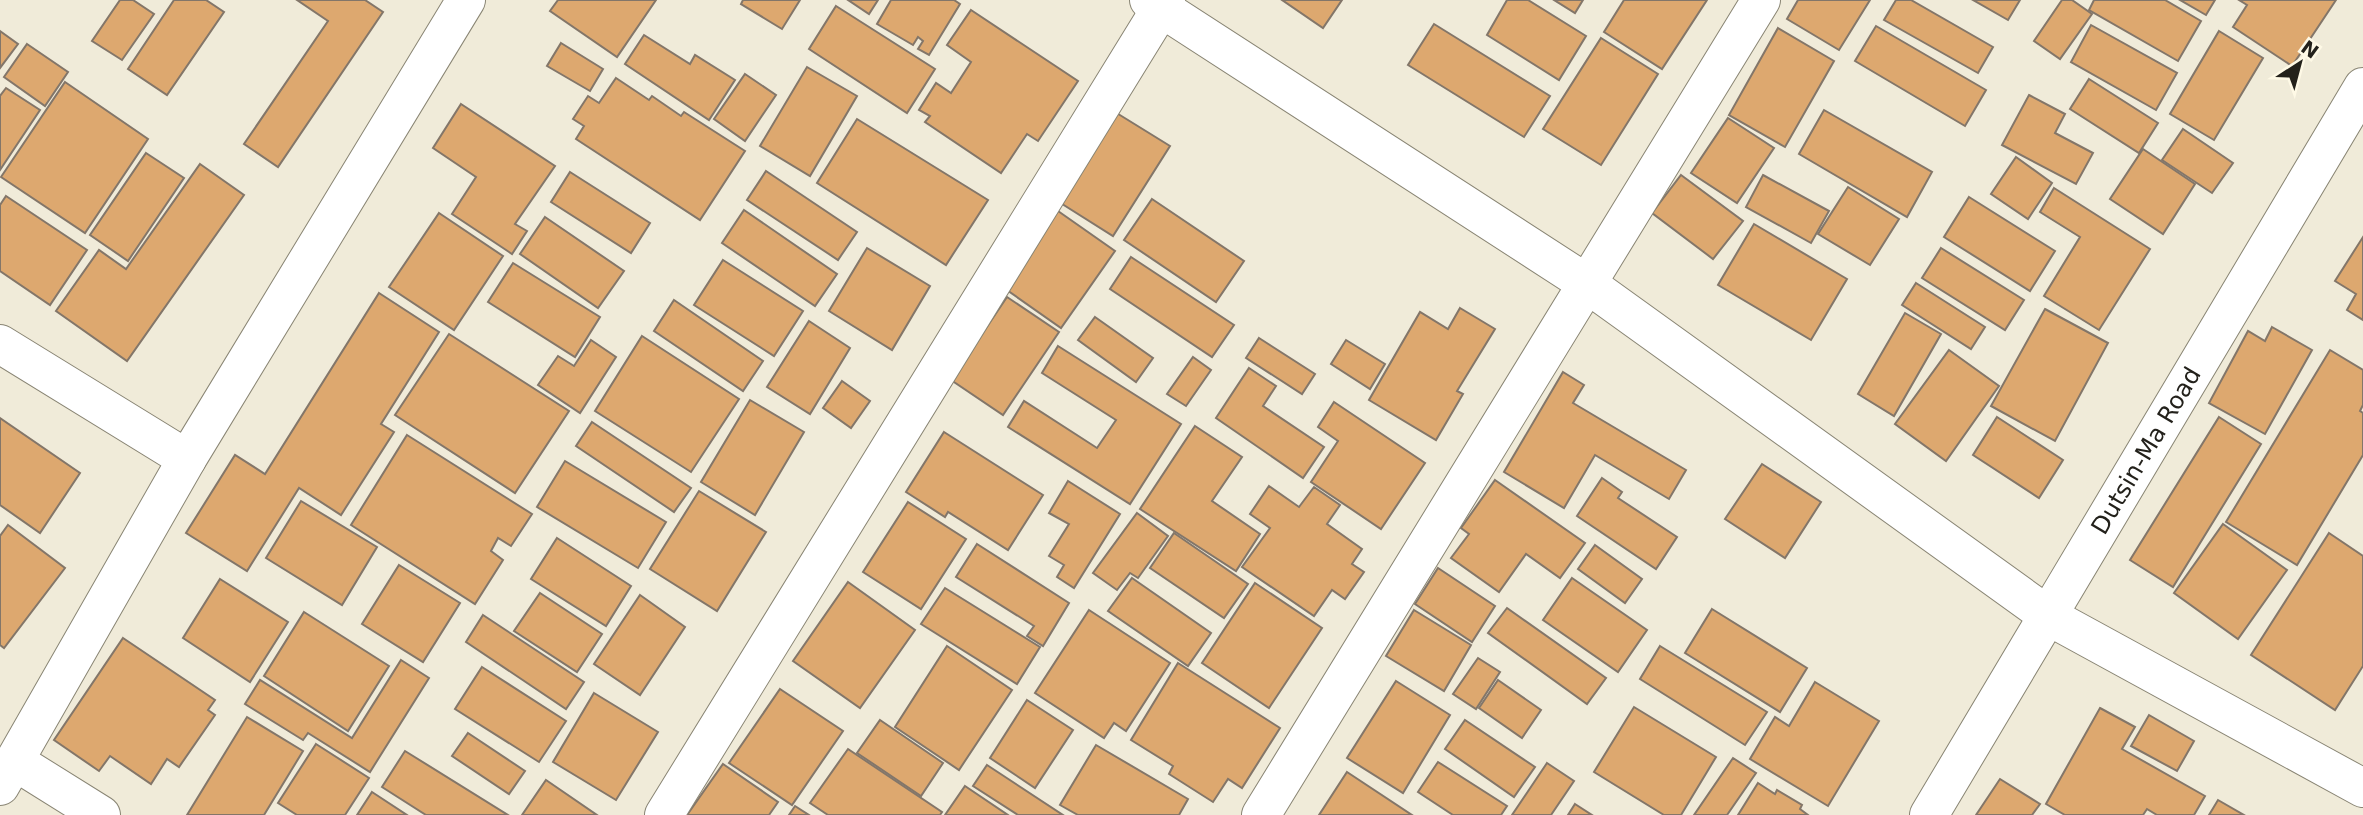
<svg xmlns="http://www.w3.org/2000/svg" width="2363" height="815" font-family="'DejaVu Sans',sans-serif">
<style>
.building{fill:#dda86f;stroke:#837669;stroke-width:2}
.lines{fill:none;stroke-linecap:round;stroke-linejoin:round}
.street-casing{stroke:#898574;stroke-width:40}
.secondary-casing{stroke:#898574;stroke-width:40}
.street{stroke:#fff;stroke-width:38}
.secondary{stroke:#fff;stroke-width:38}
.labels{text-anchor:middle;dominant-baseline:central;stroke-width:5;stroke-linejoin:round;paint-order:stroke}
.street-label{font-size:24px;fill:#23211b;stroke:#fef9e6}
</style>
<rect width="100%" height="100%" fill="#f0ebd9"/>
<g class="building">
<path d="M120 0H133L154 14 122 60 92 41Z"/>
<path d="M174 0H206L224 12 167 95 128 69Z"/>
<path d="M297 0H365L383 12 278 167 244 144 328 21Z"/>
<path d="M558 0H656L617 57 550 11Z"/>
<path d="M743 0H800L782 29 741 4Z"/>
<path d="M848 0H878L869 14Z"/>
<path d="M891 0H954L960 4 929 55 918 49 923 41 918 37 913 45 877 24Z"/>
<path d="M1282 0H1342L1323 28Z"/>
<path d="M1507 0H1528L1586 36 1559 80 1487 35Z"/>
<path d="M1554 0H1583L1575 13Z"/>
<path d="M1624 0H1707L1662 69 1604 32Z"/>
<path d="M1798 0H1870L1839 50 1787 19Z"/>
<path d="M1896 0H1911L1993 47 1978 73 1884 20Z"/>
<path d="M1973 0H2020L2008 20Z"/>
<path d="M2062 0H2072L2092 14 2060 59 2034 41Z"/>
<path d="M2094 0H2165L2201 21 2178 61 2089 10Z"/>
<path d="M2180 0H2215L2206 15Z"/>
<path d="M2336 0 2292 66 2233 27 2247 5 2239 0Z"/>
<path d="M836 6 935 69 907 113 809 49Z"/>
<path d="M971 10 1078 81 1038 141 1027 134 1001 173 925 122 930 116 919 110 936 83 951 93 971 62 947 45Z"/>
<path d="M1434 24 1550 96 1524 137 1408 65Z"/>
<path d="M2091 25 2177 73 2156 110 2071 62Z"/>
<path d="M1876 26 1986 90 1965 126 1855 61Z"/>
<path d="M1778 28 1834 61 1785 147 1729 115Z"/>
<path d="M0 31 18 44 0 68Z"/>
<path d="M2219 31 2263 58 2214 140 2170 114Z"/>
<path d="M644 35 690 64 695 55 735 80 709 120 625 64Z"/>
<path d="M1601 38 1658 74 1601 165 1543 129Z"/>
<path d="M561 43 603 69 590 91 547 66Z"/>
<path d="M27 44 68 72 45 106 4 77Z"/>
<path d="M807 67 857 96 810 176 760 146Z"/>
<path d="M745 74 776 95 745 141 714 119Z"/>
<path d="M616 78 649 100 652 96 681 116 684 112 745 151 700 220 576 139 584 126 573 119 588 96 599 103Z"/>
<path d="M2089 79 2158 123 2139 153 2070 109Z"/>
<path d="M65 82 148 139 85 233 1 177Z"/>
<path d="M6 88 40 110 0 170V96Z"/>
<path d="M2029 95 2065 114 2055 133 2093 153 2076 184 2002 145Z"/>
<path d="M461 104 555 166 515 224 527 231 512 254 452 214 476 177 433 148Z"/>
<path d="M1824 110 1932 172 1907 217 1799 154Z"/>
<path d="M1115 112 1170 146 1113 236 1059 202Z"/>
<path d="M1728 118 1774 148 1737 203 1691 173Z"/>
<path d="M857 119 988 200 946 265 817 183Z"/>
<path d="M2183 129 2233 163 2212 193 2162 160Z"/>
<path d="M2143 149 2195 184 2163 234 2110 199Z"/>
<path d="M146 153 184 178 128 261 90 235Z"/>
<path d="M2016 157 2052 183 2028 219 1991 194Z"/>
<path d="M200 164 244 195 127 361 56 311 99 250 126 269Z"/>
<path d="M766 171 857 232 838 260 747 200Z"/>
<path d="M570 172 650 223 631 253 551 202Z"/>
<path d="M1681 175 1743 221 1713 259 1652 213Z"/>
<path d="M1763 175 1829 211 1811 243 1746 207Z"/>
<path d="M1848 187 1899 219 1870 265 1818 234Z"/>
<path d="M2054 188 2150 249 2099 330 2044 296 2080 237 2040 212Z"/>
<path d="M6 196 87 250 50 305 0 271V205Z"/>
<path d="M1969 197 2055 251 2030 291 1944 237Z"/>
<path d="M1152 199 1244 261 1216 302 1124 240Z"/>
<path d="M744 210 837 274 815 306 722 243Z"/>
<path d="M1058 211 1115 251 1061 328 1004 288Z"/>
<path d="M439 213 503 256 454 330 389 287Z"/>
<path d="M545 217 624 271 598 308 520 254Z"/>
<path d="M1754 224 1847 279 1811 340 1718 285Z"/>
<path d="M2363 237V320L2347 310 2356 294 2335 281Z"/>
<path d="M867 248 930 286 892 350 829 311Z"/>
<path d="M1941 248 2024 300 2005 330 1922 278Z"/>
<path d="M1131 257 1234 325 1212 357 1110 289Z"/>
<path d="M723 260 803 311 774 356 694 305Z"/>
<path d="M513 263 600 317 575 357 488 302Z"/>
<path d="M1916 283 1985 327 1971 349 1902 305Z"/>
<path d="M379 293 439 332 381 424 394 432 341 515 299 488 247 571 186 533 235 455 265 474Z"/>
<path d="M1007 297 1059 332 1003 415 951 380Z"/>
<path d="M674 300 763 361 743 391 654 331Z"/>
<path d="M1460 308 1495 329 1457 391 1463 394 1436 440 1369 400 1420 312 1448 329Z"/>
<path d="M2045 309 2108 343 2055 441 1991 406Z"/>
<path d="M1905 313 1941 334 1894 416 1858 394Z"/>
<path d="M1095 317 1153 358 1136 382 1078 340Z"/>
<path d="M809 321 850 348 810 414 767 387Z"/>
<path d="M2272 327 2312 350 2265 434 2209 403 2248 331 2265 341Z"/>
<path d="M449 334 569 411 515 493 395 415Z"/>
<path d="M642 336 739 399 691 472 595 411Z"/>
<path d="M1259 338 1315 374 1302 394 1246 358Z"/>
<path d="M591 340 616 357 580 413 538 385 558 356 574 366Z"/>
<path d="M1346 340 1385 364 1370 389 1331 364Z"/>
<path d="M1058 346 1181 424 1130 504 1008 427 1024 401 1097 448 1116 420 1042 373Z"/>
<path d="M1949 350 1999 386 1946 461 1895 424Z"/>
<path d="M2330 350 2363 370V405L2360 411 2363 413V455L2297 565 2226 522Z"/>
<path d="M1193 357 1211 370 1186 406 1167 394Z"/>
<path d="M1249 368 1276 386 1263 406 1324 447 1303 478 1216 418Z"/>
<path d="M1563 372 1584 385 1573 403 1686 470 1669 499 1595 455 1564 508 1504 472Z"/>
<path d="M842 381 870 401 851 428 823 408Z"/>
<path d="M750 400 804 432 755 515 701 482Z"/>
<path d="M1334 402 1425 463 1381 529 1311 482 1338 441 1318 427Z"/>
<path d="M1997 417 2063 460 2039 498 1973 455Z"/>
<path d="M2219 417 2261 444 2173 587 2130 560Z"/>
<path d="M0 418 80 473 40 533 0 505Z"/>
<path d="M592 422 691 488 674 512 576 446Z"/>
<path d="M1195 426 1242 457 1212 501 1260 534 1236 571 1140 509Z"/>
<path d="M944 432 1043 495 1008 550 948 512 945 517 906 492Z"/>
<path d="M407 435 532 514 511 546 498 538 491 551 503 560 475 604 351 525Z"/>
<path d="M565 461 666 522 638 568 537 507Z"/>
<path d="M1762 464 1821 502 1785 558 1725 519Z"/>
<path d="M1602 478 1622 492 1618 498 1677 537 1656 569 1577 516Z"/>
<path d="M1495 480 1585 543 1560 578 1526 554 1499 592 1451 558 1469 534 1461 528Z"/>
<path d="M1068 481 1120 514 1074 588 1057 577 1064 565 1049 556 1069 524 1049 513Z"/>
<path d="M1269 486 1299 507 1314 487 1340 505 1327 524 1362 549 1352 564 1364 572 1345 599 1332 590 1314 616 1242 567 1270 528 1250 514Z"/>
<path d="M699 491 766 532 717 611 650 569Z"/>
<path d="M301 501 377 547 342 605 266 558Z"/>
<path d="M908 502 966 539 921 609 863 572Z"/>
<path d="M1137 513 1168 536 1138 578 1130 573 1117 590 1093 573Z"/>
<path d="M2223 524 2287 570 2238 639 2174 593Z"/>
<path d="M8 525 65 568 4 648 0 645V536Z"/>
<path d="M1174 533 1248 584 1224 618 1150 568Z"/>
<path d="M2329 533 2363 556V666L2335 710 2251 655Z"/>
<path d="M557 538 631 586 606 626 531 579Z"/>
<path d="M977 544 1069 603 1043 646 1027 636 1034 626 956 577Z"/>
<path d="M1595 545 1642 579 1625 603 1578 569Z"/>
<path d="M399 565 460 603 423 662 362 624Z"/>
<path d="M1438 568 1495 606 1472 642 1415 604Z"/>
<path d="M1132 578 1211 633 1188 666 1108 611Z"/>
<path d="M1572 578 1647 630 1618 672 1543 620Z"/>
<path d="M220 579 288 622 250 682 183 638Z"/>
<path d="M848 582 915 630 860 708 793 661Z"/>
<path d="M1255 583 1322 628 1269 708 1202 663Z"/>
<path d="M945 588 1040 647 1017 684 921 624Z"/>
<path d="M540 593 602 634 577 672 514 631Z"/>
<path d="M640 595 685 627 640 695 594 664Z"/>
<path d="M1507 608 1606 678 1587 704 1488 633Z"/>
<path d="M1712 609 1807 668 1780 712 1685 653Z"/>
<path d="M1089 610 1170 663 1126 731 1114 723 1104 738 1035 693Z"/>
<path d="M1414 610 1471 645 1444 691 1386 656Z"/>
<path d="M304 612 389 666 348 731 264 676Z"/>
<path d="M483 615 584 682 566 709 466 642Z"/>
<path d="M123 638 215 700 208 710 215 715 179 767 167 759 151 784 110 756 99 771 54 740Z"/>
<path d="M947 646 1012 690 959 770 895 727Z"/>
<path d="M1660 646 1767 712 1745 745 1640 679Z"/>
<path d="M1478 658 1500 672 1476 709 1453 694Z"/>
<path d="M401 660 429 678 370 772 308 733 303 740 245 704 260 680 352 738Z"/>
<path d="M1178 663 1280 728 1242 788 1228 779 1213 802 1169 774 1173 766 1131 740Z"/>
<path d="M482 667 566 721 539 762 455 709Z"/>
<path d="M1498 680 1541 710 1522 738 1479 708Z"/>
<path d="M1396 681 1450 715 1403 793 1347 758Z"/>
<path d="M1815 682 1879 721 1828 806 1750 759 1775 717 1789 726Z"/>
<path d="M780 689 843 731 792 805 729 763Z"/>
<path d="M594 693 658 732 616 800 553 762Z"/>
<path d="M1027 700 1073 730 1035 788 990 758Z"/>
<path d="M1634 707 1716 757 1681 815H1664L1594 772Z"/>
<path d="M2100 708 2135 727 2122 749 2205 796 2194 815H2157L2147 809 2143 815H2065L2046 804Z"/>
<path d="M2149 715 2194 741 2177 771 2131 746Z"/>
<path d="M247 717 303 751 264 815H187Z"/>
<path d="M880 720 943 763 921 796 857 753Z"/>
<path d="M1465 720 1535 767 1514 797 1445 749Z"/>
<path d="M468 733 525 771 509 794 452 756Z"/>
<path d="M316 744 369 778 345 815H297L278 803Z"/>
<path d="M1096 745 1188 799 1179 815H1078L1060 805Z"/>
<path d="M848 749 942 812 940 815H828L810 803Z"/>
<path d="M405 751 508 815H426L382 787Z"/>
<path d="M1733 758 1756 773 1727 815H1694Z"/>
<path d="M1438 762 1507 806 1501 815H1453L1418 792Z"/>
<path d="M1547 763 1574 781 1551 815H1512Z"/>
<path d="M723 764 778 802 769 815H687Z"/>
<path d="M987 765 1063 815H1018L973 786Z"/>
<path d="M1347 772 1412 815H1319Z"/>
<path d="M2000 779 2040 804 2032 815H1976Z"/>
<path d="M546 780 597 815H522Z"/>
<path d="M1758 783 1775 794 1777 790 1802 805 1800 809 1808 815H1738Z"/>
<path d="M965 786 1008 815H945Z"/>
<path d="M372 792 407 815H357Z"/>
<path d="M2218 800 2244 815H2209Z"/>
<path d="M1575 804 1592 815H1568Z"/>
<path d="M795 806 809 815H789Z"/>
</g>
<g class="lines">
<defs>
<g id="street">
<path d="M0 344 187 459"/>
<path d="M16 762 101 815"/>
<path d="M0 786 187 459 466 0"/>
<path d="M664 815 1166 0"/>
<path d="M1261 815 1761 0"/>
<path id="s1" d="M1929 815 2363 87"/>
</g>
<path id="secondary" d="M1149 0 1586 283 2050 617 2363 788"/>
</defs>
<use href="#street" class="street-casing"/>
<use href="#secondary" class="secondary-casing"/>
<use href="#street" class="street"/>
<use href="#secondary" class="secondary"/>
</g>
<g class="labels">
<g class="street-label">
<text stroke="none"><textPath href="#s1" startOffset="424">Dutsin-Ma Road</textPath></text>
</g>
</g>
<g transform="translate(2300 63) rotate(36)" stroke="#fef9e6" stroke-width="5" paint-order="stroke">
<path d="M0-5L12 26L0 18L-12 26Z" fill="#23211b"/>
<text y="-10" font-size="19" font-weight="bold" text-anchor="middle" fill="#23211b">N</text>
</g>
</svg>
